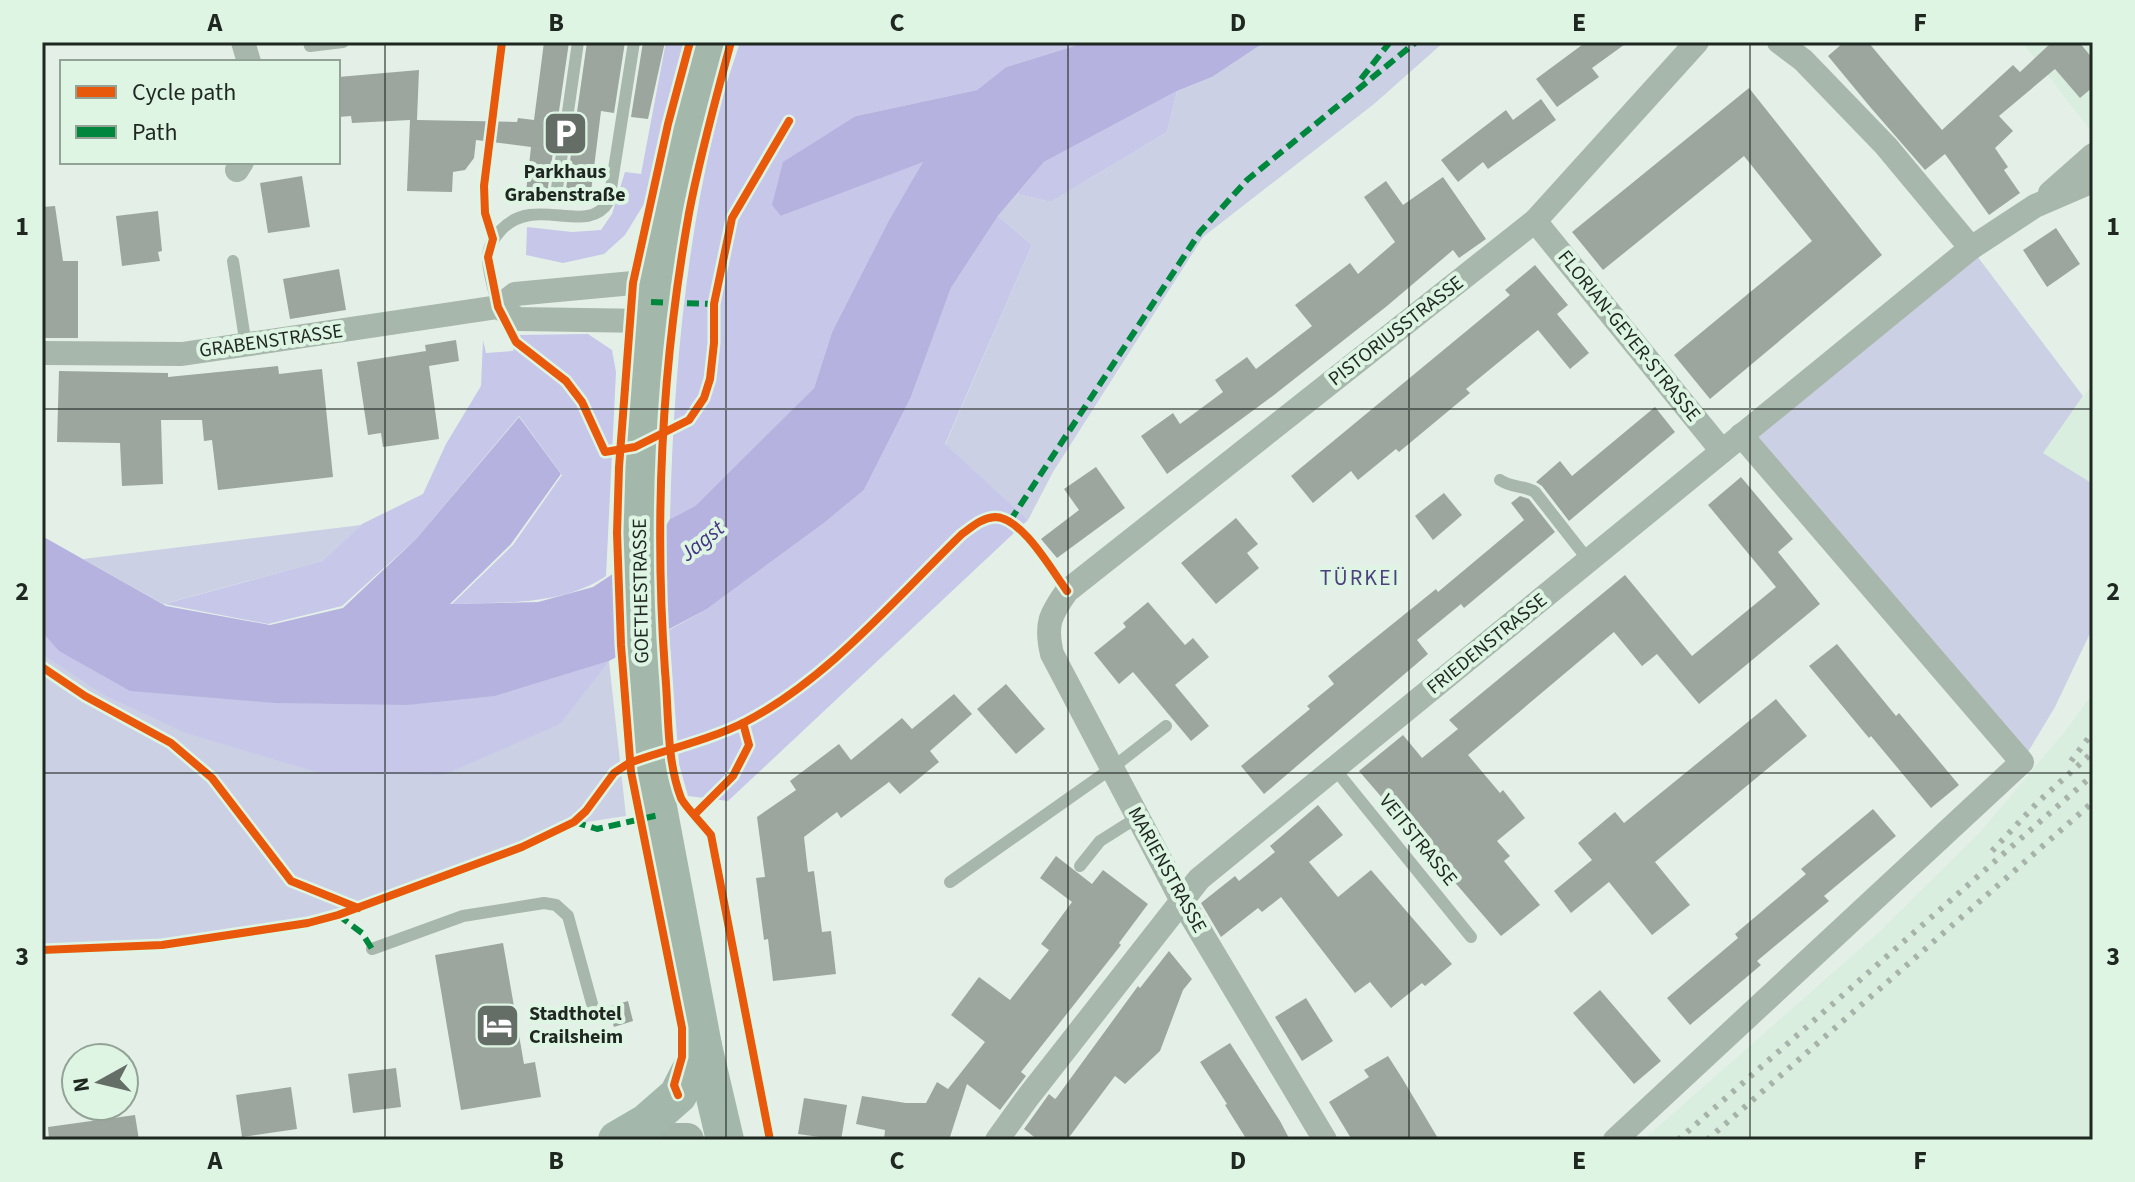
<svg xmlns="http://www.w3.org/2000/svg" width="2135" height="1182" font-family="'Source Sans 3',sans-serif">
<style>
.built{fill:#d9eede}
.green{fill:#ccd0e4}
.forest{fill:#c6c7e9}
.water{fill:#b5b2e0}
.building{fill:#9ca69f}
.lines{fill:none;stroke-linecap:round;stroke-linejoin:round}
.service{stroke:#a7b7ab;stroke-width:12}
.minor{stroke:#a7b7ab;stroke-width:24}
.secondary{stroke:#a3b5a8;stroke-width:34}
.primary{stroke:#a3b7aa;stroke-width:38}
.rail{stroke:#a7b3aa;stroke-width:6;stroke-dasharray:4 8;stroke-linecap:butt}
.quiet{stroke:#00873e;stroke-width:6;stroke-dasharray:12 6;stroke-linecap:butt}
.cycleway-casing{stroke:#dff5e4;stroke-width:13}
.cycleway{stroke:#e8590c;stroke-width:8}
.grid{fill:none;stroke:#1f2721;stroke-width:2;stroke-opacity:0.55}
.labels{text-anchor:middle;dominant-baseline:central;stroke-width:8;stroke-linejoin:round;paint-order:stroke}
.poi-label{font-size:20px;font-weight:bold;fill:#1f2721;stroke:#dff5e4}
.street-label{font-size:20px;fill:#1f2721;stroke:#dff5e4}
.water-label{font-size:22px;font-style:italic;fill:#443383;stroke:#dff5e4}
.neighbourhood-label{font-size:22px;letter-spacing:2px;fill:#4c417f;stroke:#dff5e4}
.neatline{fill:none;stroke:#1f2721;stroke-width:3}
.grid-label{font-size:26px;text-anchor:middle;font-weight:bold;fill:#1f2721}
</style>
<rect width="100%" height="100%" fill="#e4f0e7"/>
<g class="built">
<path d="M2022 42H2093V130L2091 131Z"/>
<path d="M2093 383V484L2042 453Z"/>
<path d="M2093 693V1140H1643L1879 932 1980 832 2066 730Z"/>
</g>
<g class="green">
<path d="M1265 42H1444L1374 104 1203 237 1053 472 1028 520 945 445 1032 245 998 216 1017 194 1051 202 1167 132 1177 91 1212 77Z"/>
<path d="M1971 248 2083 396 2043 453 2093 484V627L2055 707 2022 762 1741 435Z"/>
<path d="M361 525 322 561 163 604 83 559Z"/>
<path d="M42 632 495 696 609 661 626 816 580 823 349 915 163 947 76 954 42 953Z"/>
</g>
<g class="forest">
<path d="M666 42H684L644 204 625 235 604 254 563 263 526 255 527 227 572 232 601 230 612 214 625 172 641 174Z"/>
<path d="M740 42H1087L1006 67 977 90 856 116 781 216 924 161 889 220 832 332 814 388 695 506 670 519C673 390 684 257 714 130 720 100 731 71 740 42Z"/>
<path d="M1177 91 1167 132 1051 202 1017 194 1044 162Z"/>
<path d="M998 216 1032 245 945 444 1028 520 728 801 688 796 679 764 669 630 707 609 824 523 864 490 911 397 951 288Z"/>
<path d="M588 334 612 350 616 372 606 576C562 606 503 602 452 604L513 545 562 475 519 416 416 539 342 606 268 624 164 604 322 561 362 524 423 494 446 444 481 386 483 340 486 353 513 351 517 335Z"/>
<path d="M42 632 59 651 130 691 274 703 407 705 495 696 609 661 560 724 443 775 320 773 186 733 104 695 42 654Z"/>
</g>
<path class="water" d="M1087 42H1265L1212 77 1177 91 1044 162 998 216 951 288 911 397 864 490 824 523 707 609 609 661 495 696 407 705 274 703 130 691 59 651 42 632V536L166 606 270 625 343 608 416 539 519 417 561 474 511 544 450 604 538 602 593 587 652 548 670 519 695 506 814 388 832 332 889 220 923 162 781 216 772 205 783 162 856 116 977 90 1006 67Z"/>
<g class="building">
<path d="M544 42H569L548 187 551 195 526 192 531 147 476 140 474 158 465 170 453 172 452 192 407 191 410 120 352 123 351 116 338 117V77L419 70 417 120 517 122 518 118 534 120Z"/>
<path d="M587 42H625L614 113 601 111 590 200 561 196 566 189Z"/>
<path d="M643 42H665L648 119 631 117Z"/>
<path d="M1586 42H1628L1592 68 1599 77 1557 107 1536 79Z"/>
<path d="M1844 42H1868L1942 130 2013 65 2020 72 2052 42H2079L2093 59V87L2080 98 2055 69 1999 116 2013 131 1995 148 2008 167 2004 170 2020 193 1989 215 1945 154 1925 170 1871 108 1828 56Z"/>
<path d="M1749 88 1882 255 1710 399 1674 355 1812 241 1744 156 1603 270 1572 232Z"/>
<path d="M1541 99 1556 120 1488 169 1483 162 1458 182 1441 160 1506 110 1513 120Z"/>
<path d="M302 176 310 227 268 233 260 183Z"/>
<path d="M1443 177 1486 239 1459 258 1453 250 1387 306 1274 395 1167 474 1141 436 1173 413 1180 424 1223 392 1215 380 1247 357 1256 369 1312 326 1295 305 1350 263 1358 274 1395 242 1364 197 1386 181 1403 205Z"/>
<path d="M55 206 63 261H78V338H42V207Z"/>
<path d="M158 211 162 251 158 252 160 261 122 266 116 216Z"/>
<path d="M2056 228 2080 264 2047 287 2023 250Z"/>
<path d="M1535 265 1568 305 1557 314 1589 353 1570 369 1538 330 1466 389 1470 393 1399 452 1396 449 1358 480 1351 471 1313 503 1291 476 1510 295 1505 290Z"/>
<path d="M339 269 346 310 290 319 283 279Z"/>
<path d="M456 340 459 361 429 366 439 439 383 447 381 433 368 435 357 362 426 351 425 345Z"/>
<path d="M278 366 279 374 322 369 333 477 218 490 212 440 204 441 202 420H161L163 484 122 486 120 443 57 442 59 371 168 373V377Z"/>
<path d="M1655 407 1675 432 1569 521 1542 486 1536 482 1560 461 1572 476Z"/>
<path d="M1096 467 1125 508 1057 558 1041 539 1079 510 1064 489Z"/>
<path d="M1741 477 1793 539 1778 552 1820 604 1699 704 1657 654 1642 666 1614 632 1468 755 1500 793 1503 790 1525 818 1497 841 1510 856 1504 861 1540 905 1501 936 1359 771 1403 735 1422 758 1458 729 1449 720 1625 575 1692 656 1776 587 1708 505Z"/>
<path d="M1444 493 1462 515 1433 540 1415 516Z"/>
<path d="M1520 496 1529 499 1555 532 1464 608 1461 604 1417 640 1428 654 1264 794 1241 766 1310 709 1307 706 1334 684 1328 676 1436 589 1438 592 1524 520 1511 503Z"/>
<path d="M1236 518 1258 544 1247 553 1259 568 1216 604 1181 563Z"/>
<path d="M1148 602 1185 645 1193 638 1209 657 1175 685 1209 726 1191 741 1133 672 1119 684 1094 653 1126 627 1123 623Z"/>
<path d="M1837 644 1896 716 1899 713 1959 785 1931 808 1871 736 1869 738 1809 666Z"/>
<path d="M1006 684 1045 729 1016 754 977 709Z"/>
<path d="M954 694 972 714 930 751 939 762 900 794 889 782 841 818 837 812 804 837 808 872 814 871 822 932 831 931 836 974 773 981 768 939 764 940 756 878 765 877 757 817 796 790 790 781 839 744 851 760 902 718 912 729Z"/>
<path d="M1776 699 1807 736 1655 862 1690 905 1652 935 1609 882 1571 913 1554 891 1592 860 1578 843 1615 812 1624 823Z"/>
<path d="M1318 805 1343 835 1309 862 1338 897 1371 870 1452 964 1425 986 1422 983 1391 1008 1370 982 1355 993 1281 897 1262 912 1258 908 1221 937 1201 903 1235 876 1239 881 1275 852 1270 846Z"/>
<path d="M1873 809 1896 836 1824 896 1829 901 1757 961 1761 965 1690 1025 1667 998 1738 938 1735 934 1806 874 1801 869Z"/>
<path d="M1056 856 1092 884 1103 870 1148 904 1119 943 1121 945 1021 1072 1026 1076 1000 1110 967 1084 949 1140H884L885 1130 856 1124 862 1096 906 1103H926L937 1082 948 1089 985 1042 951 1015 979 977 1010 1000 1049 950 1041 944 1072 902 1040 878Z"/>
<path d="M503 943 524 1064 535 1062 541 1097 461 1110 435 955Z"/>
<path d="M1169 951 1192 979 1183 990 1160 1051 1125 1084 1115 1076 1067 1140H1038L1024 1129 1049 1094 1055 1099 1057 1097 1138 986 1140 988Z"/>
<path d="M1600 990 1661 1061 1634 1084 1573 1013Z"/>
<path d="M1306 998 1333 1041 1302 1061 1275 1017Z"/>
<path d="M628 1001 633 1021 614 1027 608 1007Z"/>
<path d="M1230 1043 1280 1121 1290 1140H1247L1225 1105 1227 1104 1200 1062Z"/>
<path d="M1388 1056 1402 1078 1439 1140H1352L1329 1102 1369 1077 1364 1070Z"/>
<path d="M396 1068 401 1107 353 1113 348 1074Z"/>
<path d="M291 1087 297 1129 242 1137 236 1095Z"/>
<path d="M804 1098 847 1105 841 1140 798 1134Z"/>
<path d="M135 1115 139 1140H49L48 1127Z"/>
</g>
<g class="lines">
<g class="service">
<path d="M309 42 310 46 343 42"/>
<path d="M557 188 578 42"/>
<path d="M233 261 246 346"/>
<path d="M498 307C495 292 488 273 488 258 488 246 494 238 501 230 536 193 587 238 609 201L634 42"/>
<path d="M1500 480C1511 488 1524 485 1535 492L1589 561"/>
<path d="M1334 768 1471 937"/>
<path d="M1080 866 1100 841 1138 817"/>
<path d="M950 882 1112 768 1166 726"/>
<path d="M372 949 463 916 544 903 556 905 568 916 594 1011"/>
</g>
<g class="minor">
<path d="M243 42 249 62"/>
<path d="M1779 42 1803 60 1886 146 1971 248"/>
<path d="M237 170 242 162"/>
<path d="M2050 193 2093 155"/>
<path d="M1535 221 1722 451"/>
<path d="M498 307 518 319 649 321"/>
<path d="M42 353 182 354 498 307 515 294 633 283 653 284"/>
<path d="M997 1140 1028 1097 1199 879 1971 248 2035 206 2093 181"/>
<path d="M1325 1140 1181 899 1052 654C1045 624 1050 615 1067 591L1535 221 1697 42"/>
<path d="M1615 1140 2022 762 1741 435"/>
</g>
<path class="secondary" d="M676 1140H687"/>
<g class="primary">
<path d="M710 42 695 98 653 284 644 407 639 532V638L651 770 703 1046 725 1140"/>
<path d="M617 1140 646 1123 678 1095 703 1046"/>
</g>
<g class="rail">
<path d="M2071 761 2093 732"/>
<path d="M1992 851 2038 802 2093 752"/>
<path d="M1678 1140 2093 775"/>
<path d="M1707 1140 2093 802"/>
</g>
<g class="quiet">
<path d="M1361 79 1390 42"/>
<path d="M651 302 714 304"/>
<path d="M1010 521 1200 232 1247 180 1416 42"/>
<path d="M574 822 597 829 659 815"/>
<path d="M338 915 362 933 372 949"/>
</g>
<defs>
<g id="cycleway">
<path d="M502 42 484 186 485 213 493 239 488 257 498 307 516 342 566 381 582 402 605 452 635 447 689 420 704 398 710 379 714 343V304L732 218 789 121"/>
<path d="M731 42C716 98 700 155 689 213 662 364 654 518 665 671 669 712 666 759 681 798 683 804 705 827 711 835L770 1140"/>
<path d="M42 667 85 696 171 743 212 778 291 881 358 908"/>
<path d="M695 814 733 776 749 745 743 723"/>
<path d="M42 950 162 945 308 923 338 915 522 847 574 822 586 811 614 773 629 763C665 750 712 739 745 722 827 680 896 598 962 534 972 527 981 518 995 517 1022 517 1052 571 1067 591"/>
<path d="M678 1095 674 1085 682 1057V1028L631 772 621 645 617 533 619 467 633 283 668 124 690 42"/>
</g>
</defs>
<use href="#cycleway" class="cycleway-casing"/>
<use href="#cycleway" class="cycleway"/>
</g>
<path class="grid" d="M385 42V1140M726 42V1140M1068 42V1140M1409 42V1140M1750 42V1140M42 409H2093M42 773H2093"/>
<defs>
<symbol id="parking-square" viewBox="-11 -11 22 22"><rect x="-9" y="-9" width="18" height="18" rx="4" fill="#646d66" stroke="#dff5e4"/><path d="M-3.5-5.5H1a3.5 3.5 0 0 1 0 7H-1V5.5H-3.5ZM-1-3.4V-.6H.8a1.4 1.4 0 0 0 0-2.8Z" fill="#fff"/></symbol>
<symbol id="hotel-square" viewBox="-11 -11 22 22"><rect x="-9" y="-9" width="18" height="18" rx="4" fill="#646d66" stroke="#dff5e4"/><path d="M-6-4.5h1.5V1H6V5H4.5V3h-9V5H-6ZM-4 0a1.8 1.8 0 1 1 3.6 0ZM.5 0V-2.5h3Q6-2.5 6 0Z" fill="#fff"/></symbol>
</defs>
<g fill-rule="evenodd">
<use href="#parking-square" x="540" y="108" width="51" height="51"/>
<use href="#hotel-square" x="472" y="1000" width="51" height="51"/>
</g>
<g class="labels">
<g class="poi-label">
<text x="565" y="172">Parkhaus<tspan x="565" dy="23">Grabenstraße</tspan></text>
<text x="529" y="1014" text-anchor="start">Stadthotel<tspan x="529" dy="23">Crailsheim</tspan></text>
</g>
<g class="street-label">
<text transform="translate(1396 331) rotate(-38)">PISTORIUSSTRASSE</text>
<text transform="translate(1629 336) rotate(51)">FLORIAN-GEYER-STRASSE</text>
<text transform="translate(271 341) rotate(-8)">GRABENSTRASSE</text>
<text transform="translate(641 591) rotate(-91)">GOETHESTRASSE</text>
<text transform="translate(1487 644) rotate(-39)">FRIEDENSTRASSE</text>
<text transform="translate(1418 840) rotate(51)">VEITSTRASSE</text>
<text transform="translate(1167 870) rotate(61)">MARIENSTRASSE</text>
</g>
<g class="water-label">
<text transform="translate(702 541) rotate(-39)">Jagst</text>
</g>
<g class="neighbourhood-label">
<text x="1360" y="578">TÜRKEI</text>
</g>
</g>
<rect width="2135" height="1182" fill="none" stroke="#dff5e4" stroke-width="88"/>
<rect x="60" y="60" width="280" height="104" fill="#dff5e4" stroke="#92a396" stroke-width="2"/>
<rect x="76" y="86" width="40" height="12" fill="#e8590c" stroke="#92a396" stroke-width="2"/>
<text x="132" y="100" font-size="24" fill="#1f2721">Cycle path</text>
<rect x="76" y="126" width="40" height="12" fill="#00873e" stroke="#92a396" stroke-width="2"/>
<text x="132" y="140" font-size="24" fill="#1f2721">Path</text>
<g transform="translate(100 1082) rotate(262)"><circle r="38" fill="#dff5e4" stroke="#92a396" stroke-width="2"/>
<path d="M0-6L14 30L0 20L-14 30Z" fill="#646d66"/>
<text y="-12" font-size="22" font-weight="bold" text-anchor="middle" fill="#1f2721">N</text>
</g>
<rect x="44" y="44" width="2047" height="1094" class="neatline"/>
<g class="grid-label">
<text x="215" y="31">A</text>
<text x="556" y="31">B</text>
<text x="897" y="31">C</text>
<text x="1238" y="31">D</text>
<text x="1579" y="31">E</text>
<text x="1920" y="31">F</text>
<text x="22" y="235">1</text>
<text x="2113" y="235">1</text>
<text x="22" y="600">2</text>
<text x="2113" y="600">2</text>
<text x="22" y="965">3</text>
<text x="2113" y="965">3</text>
<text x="215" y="1169">A</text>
<text x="556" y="1169">B</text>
<text x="897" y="1169">C</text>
<text x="1238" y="1169">D</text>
<text x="1579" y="1169">E</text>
<text x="1920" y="1169">F</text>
</g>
</svg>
